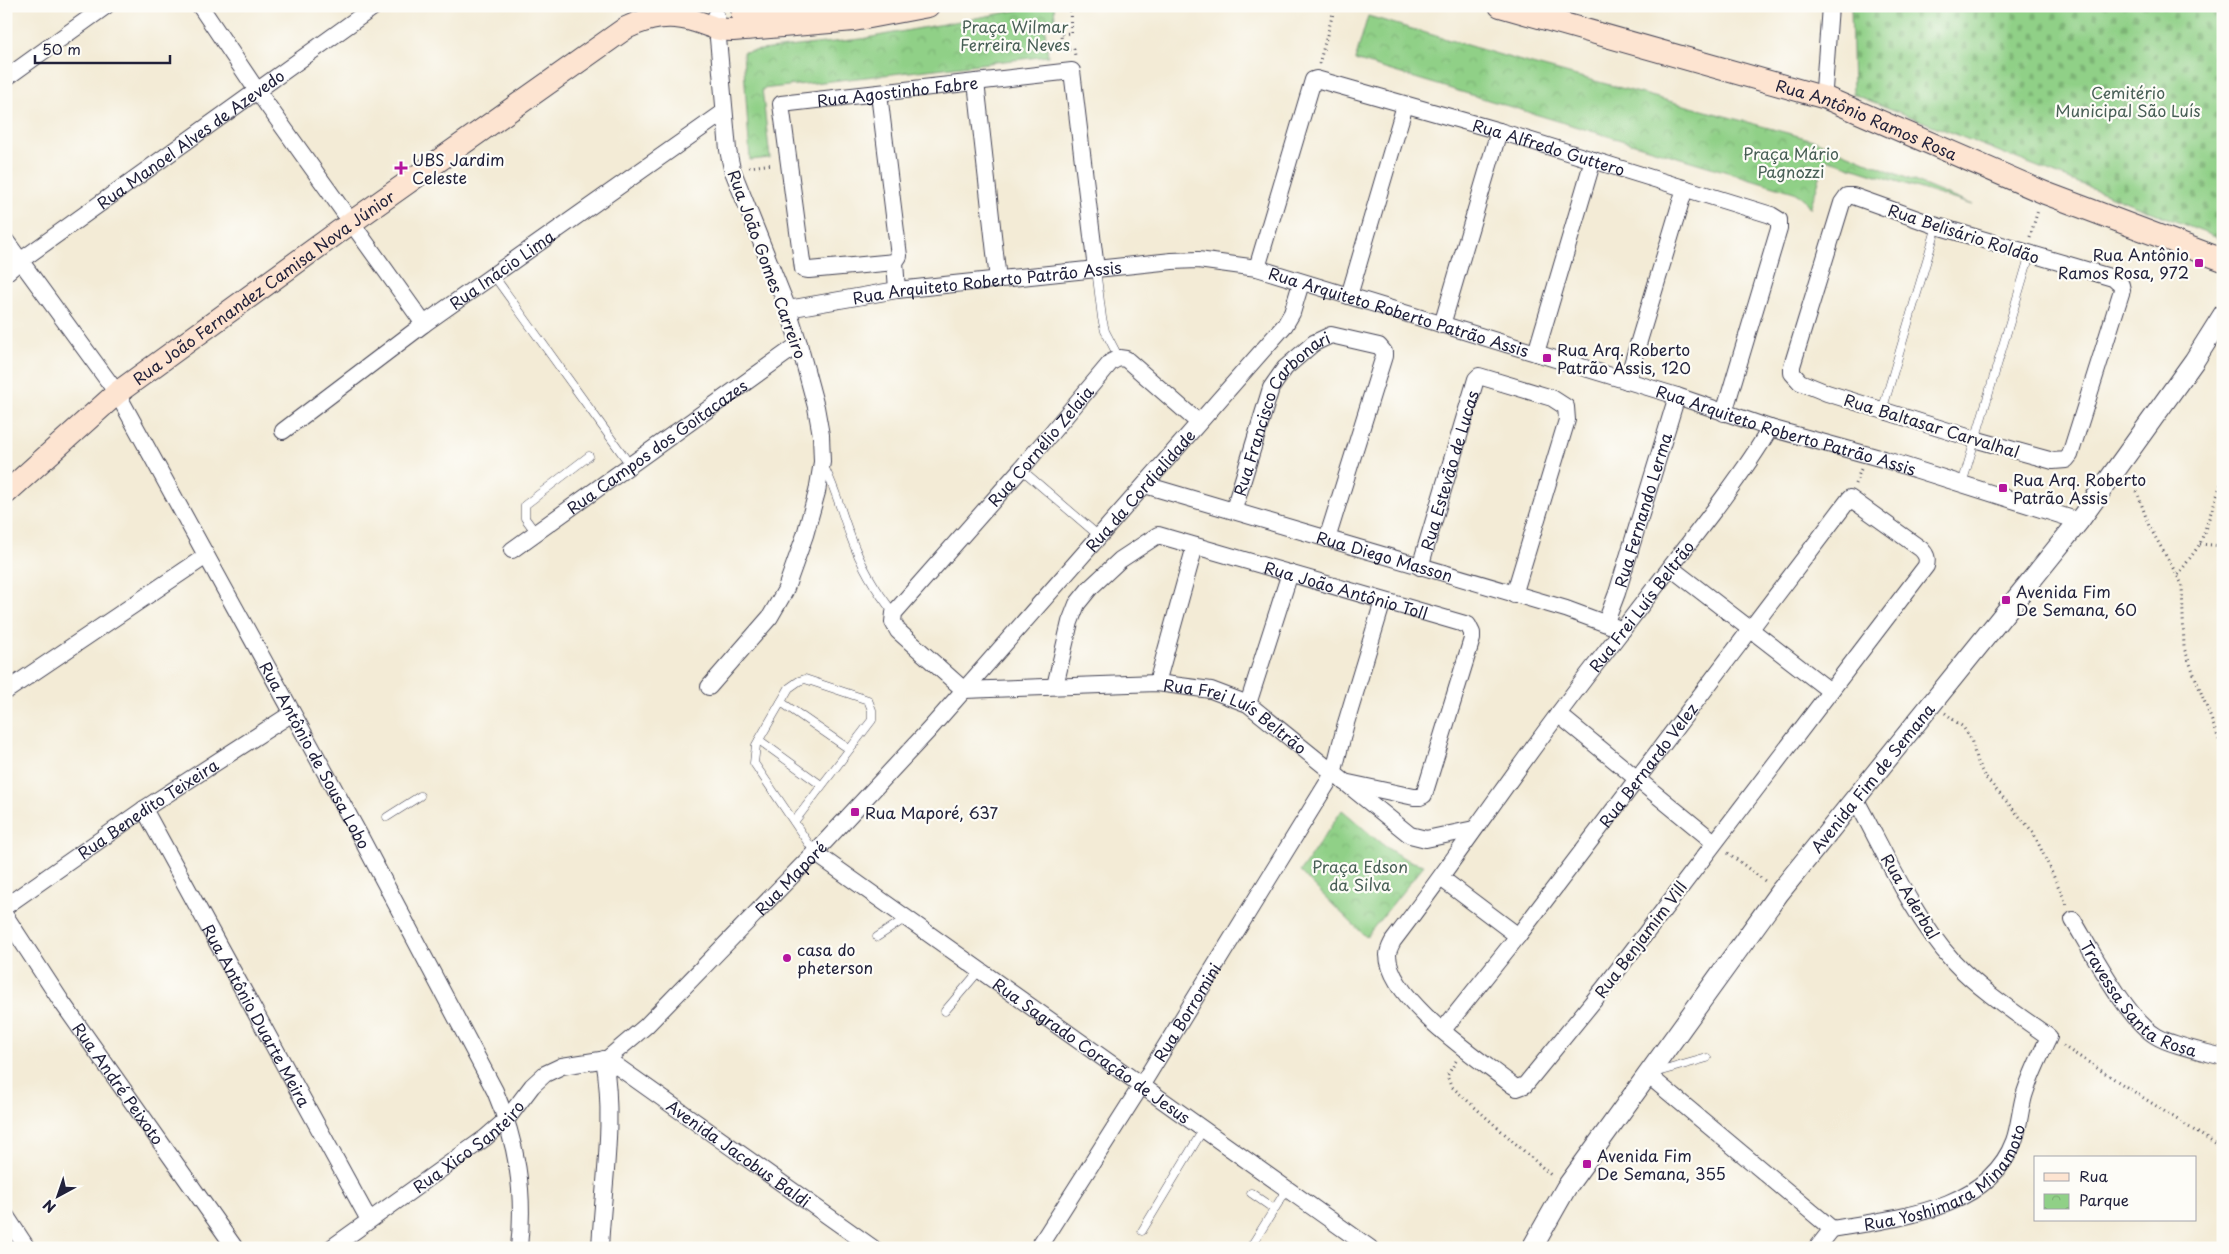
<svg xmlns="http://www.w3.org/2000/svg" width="2229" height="1254" font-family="'Playpen Sans',sans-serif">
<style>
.cemetery{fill:url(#cemetery-stones);stroke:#597961}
.park{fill:url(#park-crowns);stroke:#597961}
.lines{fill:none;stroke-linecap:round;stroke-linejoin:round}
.service-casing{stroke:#414052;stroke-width:9}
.minor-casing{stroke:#414052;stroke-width:18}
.tertiary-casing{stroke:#414052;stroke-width:22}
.secondary-casing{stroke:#414052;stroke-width:24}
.path{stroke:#414052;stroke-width:3;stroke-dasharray:1 4;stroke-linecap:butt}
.service{stroke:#fff;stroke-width:8}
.minor{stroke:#fff;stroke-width:16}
.tertiary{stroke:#fff;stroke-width:20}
.secondary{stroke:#fde4d1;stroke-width:22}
.poi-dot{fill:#b5179e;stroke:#fdfcf7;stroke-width:2}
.labels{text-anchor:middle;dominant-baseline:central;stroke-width:4.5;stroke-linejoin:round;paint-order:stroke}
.park-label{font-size:16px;fill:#485f56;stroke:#fdfcf7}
.street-label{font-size:16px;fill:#22223b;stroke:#fdfcf7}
.poi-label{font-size:16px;fill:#22223b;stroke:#fdfcf7;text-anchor:start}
</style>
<defs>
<pattern id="cemetery-stones" width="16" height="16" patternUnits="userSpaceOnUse" patternTransform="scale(1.25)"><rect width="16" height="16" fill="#90d087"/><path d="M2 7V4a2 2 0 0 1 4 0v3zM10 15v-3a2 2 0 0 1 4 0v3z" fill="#7cb275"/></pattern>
<pattern id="park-crowns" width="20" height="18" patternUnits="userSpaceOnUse" patternTransform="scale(1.25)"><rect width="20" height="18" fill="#90d087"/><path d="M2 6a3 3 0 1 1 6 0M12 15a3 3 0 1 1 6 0" fill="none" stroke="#7cb275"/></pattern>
</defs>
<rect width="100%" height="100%" fill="#fdfcf7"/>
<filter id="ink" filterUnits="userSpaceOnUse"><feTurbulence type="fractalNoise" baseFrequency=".02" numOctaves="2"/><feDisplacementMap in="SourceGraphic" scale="10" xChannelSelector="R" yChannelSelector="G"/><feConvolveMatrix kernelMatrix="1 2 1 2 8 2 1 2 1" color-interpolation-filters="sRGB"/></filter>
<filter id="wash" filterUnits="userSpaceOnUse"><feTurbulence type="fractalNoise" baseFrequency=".0096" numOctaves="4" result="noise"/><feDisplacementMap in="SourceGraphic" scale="20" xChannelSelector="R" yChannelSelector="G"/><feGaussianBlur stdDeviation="1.12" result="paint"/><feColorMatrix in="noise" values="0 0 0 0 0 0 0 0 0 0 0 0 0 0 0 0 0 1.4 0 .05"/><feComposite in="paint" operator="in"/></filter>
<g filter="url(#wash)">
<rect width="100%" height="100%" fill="#f3ebd6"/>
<path class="cemetery" d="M1851 6H2223V240L1853 94Z"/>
<g class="park">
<path d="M1042 6H1054L1055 19 1044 21 1048 56 762 89 770 158 750 160 743 52 861 39Z"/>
<path d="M1368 16 1521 61 1817 141 1972 205 1826 159 1810 208 1803 198 1794 192 1355 60Z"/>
<path d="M1342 810C1366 829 1392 859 1424 865L1366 937 1300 872Z"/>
</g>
</g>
<g filter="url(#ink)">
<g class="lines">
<defs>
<g id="service">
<path d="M1096 269 1102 318 1105 331 1119 358"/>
<path d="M494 276 631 466"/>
<path d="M1882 411 1937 226"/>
<path d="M824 467C836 489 841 512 850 535 860 563 875 590 894 613"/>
<path d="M1021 469 1099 536"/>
<path d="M1962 484 2030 254"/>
<path d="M536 533 525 518V505L589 456"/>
<path d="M781 702 849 749"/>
<path d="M759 740 821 785"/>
<path d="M387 817 420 796"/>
<path d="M794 822 872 720V710L868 700 805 679 799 681 789 688 756 745 754 763 815 853"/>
<path d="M877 937 906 918"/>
<path d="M945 1011 979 971"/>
<path d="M1654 1073 1707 1058"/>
<path d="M1251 1193 1274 1209"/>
<path d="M1142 1231 1203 1130"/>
<path d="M1250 1248 1287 1189"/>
</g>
<g id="minor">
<path d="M200 6 258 92 424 324"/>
<path d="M6 78 106 6"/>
<path d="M976 82 998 280"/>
<path d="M879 94 899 256 895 262 897 290"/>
<path d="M1826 98 1824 89 1830 6"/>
<path d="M1847 196H1853L1937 226 2113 278 2121 285 2122 290 2070 455 2066 460 2053 461 1974 439 1827 393 1800 382 1792 373V366L1842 203Z"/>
<path id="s1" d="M6 241 117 393 359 834 495 1091C517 1143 525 1191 519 1248"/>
<path id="s2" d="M895 262 809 270 803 269 781 104 1072 71 1096 269"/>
<path id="s3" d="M1257 268 1313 80 1316 79 1499 131 1771 215 1779 220V229L1724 413"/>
<path id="s4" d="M6 273 20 261 375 6"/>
<path d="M1349 296 1405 105"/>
<path id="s5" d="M788 309 897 290 1172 261 1198 260 1257 268 1677 396 1770 428 1883 459 2079 521"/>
<path d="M1442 325 1499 131"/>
<path d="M1536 353 1593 160"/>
<path d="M1627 381 1685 188"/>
<path id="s6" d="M283 431 424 324 724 112"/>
<path id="s7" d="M1145 485 1566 609 1623 630"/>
<path id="s8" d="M1234 509 1271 388 1285 368 1314 343 1331 335 1379 346 1384 352V356L1327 539"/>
<path id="s9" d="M512 550 799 344"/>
<path id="s10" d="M1420 567 1476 379 1479 376 1552 398 1566 407 1567 420 1514 595"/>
<path d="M1671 568 1830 691"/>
<path id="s11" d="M1606 622 1617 593 1677 396"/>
<path d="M1157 683 1195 546"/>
<path id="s12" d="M1055 686 1070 622 1077 604 1090 588 1120 560 1158 535 1468 625 1472 633V639L1424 795 1420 797H1414L1344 782"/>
<path d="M709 687 770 617 785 591 805 535 817 492 822 462 821 435 816 407 799 344 788 309 732 169 728 150 716 16"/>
<path id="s13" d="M964 690 1157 683 1211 690 1248 704 1410 835 1426 839 1474 829"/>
<path id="s14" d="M964 690 898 631 893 622 894 613 1021 469 1111 362 1119 358 1126 359 1198 422"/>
<path d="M6 691 206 556"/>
<path d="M1248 704 1290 573"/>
<path d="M1558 714 1714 842"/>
<path id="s15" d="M144 809 369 1220"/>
<path id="s16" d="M815 853 1370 1248"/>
<path d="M1441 878 1518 936"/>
<path id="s17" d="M6 906 144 809 291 714"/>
<path id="s18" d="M6 917 61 1001 235 1248"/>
<path id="s19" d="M2073 920C2091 950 2127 1019 2156 1036 2170 1045 2205 1052 2223 1057"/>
<path id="s20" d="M1443 1030 1518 936 1850 498 1921 549C1926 554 1928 558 1926 566L1604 988 1525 1085 1517 1088 1512 1085C1479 1059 1389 1000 1388 955 1388 950 1391 945 1393 941 1465 847 1530 747 1604 654 1641 606 1678 558 1715 509 1734 483 1754 457 1770 428"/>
<path id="s21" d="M607 1059 646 1026 820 847 928 731 1285 325 1292 313 1301 283"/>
<path id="s22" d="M607 1059 873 1248"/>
<path d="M1648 1075 1832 1229"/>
<path d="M6 1216 27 1248"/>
<path id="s23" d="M1832 1229C1896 1218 1988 1211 2014 1141 2019 1127 2020 1111 2024 1096 2030 1076 2040 1056 2049 1037 2017 1014 1981 991 1953 961 1913 917 1885 853 1856 800"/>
<path id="s24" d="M331 1248 485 1138 507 1119 532 1086 545 1074 562 1066 607 1059"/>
<path d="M600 1248C603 1185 615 1121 604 1059"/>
<path id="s25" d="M1038 1248 1141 1086 1333 774 1346 723 1383 601"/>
<path d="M1817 1248 1832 1229"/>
</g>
<g id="tertiary">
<path id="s26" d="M1532 1248 1566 1188 1779 893 2079 521 2194 361 2223 315"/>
</g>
<g id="secondary">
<path id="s27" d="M1500 6 1826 98 2045 193 2223 260"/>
<path d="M742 15 821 6"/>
<path id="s28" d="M6 493 117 393 352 222 626 28C649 17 670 13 695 21 712 26 714 30 733 30L854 20 928 6"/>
</g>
</defs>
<use href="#service" class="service-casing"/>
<use href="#minor" class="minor-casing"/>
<use href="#tertiary" class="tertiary-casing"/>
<use href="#secondary" class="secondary-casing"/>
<g class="path">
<path d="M1070 6 1071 33 1061 34 1062 50 1074 49 1075 56"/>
<path d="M1319 64 1335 6"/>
<path d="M749 167 773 164"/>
<path d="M2030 237 2038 210"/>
<path d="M2132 477 2149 526 2182 584 2184 648 2223 750"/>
<path d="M1855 484 1861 469"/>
<path d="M2200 544 2223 546"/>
<path d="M2178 575 2200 544 2223 478"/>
<path d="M1945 713 1963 727 1971 739 1977 762 1985 777 2033 832 2067 905"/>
<path d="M1728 853 1765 881"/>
<path d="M2063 1046 2223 1149"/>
<path d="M1456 1061 1447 1076 1451 1086 1552 1176"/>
</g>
<use href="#service" class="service"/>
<use href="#minor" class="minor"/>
<use href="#tertiary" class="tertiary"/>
<use href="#secondary" class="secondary"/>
</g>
</g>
<g class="poi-dot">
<path d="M398.5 160.5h5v5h5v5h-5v5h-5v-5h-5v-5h5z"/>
<rect x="2194" y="258" width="10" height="10" rx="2.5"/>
<rect x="1542" y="353" width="10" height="10" rx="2.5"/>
<rect x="1998" y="483" width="10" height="10" rx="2.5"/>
<rect x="2001" y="595" width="10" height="10" rx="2.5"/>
<rect x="850" y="807" width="10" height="10" rx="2.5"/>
<circle cx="787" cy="958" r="5"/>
<rect x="1582" y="1159" width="10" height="10" rx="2.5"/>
</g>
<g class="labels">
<g class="park-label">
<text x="1015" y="26">Praça Wilmar<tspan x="1015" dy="18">Ferreira Neves</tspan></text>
<text x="2128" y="92">Cemitério<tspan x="2128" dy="18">Municipal São Luís</tspan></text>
<text x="1791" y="153">Praça Mário<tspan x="1791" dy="18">Pagnozzi</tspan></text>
<text x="1360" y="866">Praça Edson<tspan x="1360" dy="18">da Silva</tspan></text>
</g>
<g class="street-label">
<text stroke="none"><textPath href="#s2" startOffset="376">Rua Agostinho Fabre</textPath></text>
<text stroke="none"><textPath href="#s27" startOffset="384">Rua Antônio Ramos Rosa</textPath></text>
<text stroke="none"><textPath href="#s4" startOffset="228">Rua Manoel Alves de Azevedo</textPath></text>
<text stroke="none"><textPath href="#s3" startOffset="442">Rua Alfredo Guttero</textPath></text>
<text transform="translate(1964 233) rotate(18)">Rua Belisário Roldão</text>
<text transform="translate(768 264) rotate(70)">Rua João Gomes Carreiro</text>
<text stroke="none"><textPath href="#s6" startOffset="272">Rua Inácio Lima</textPath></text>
<text stroke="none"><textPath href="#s5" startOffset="201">Rua Arquiteto Roberto Patrão Assis</textPath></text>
<text stroke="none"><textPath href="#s28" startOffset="330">Rua João Fernandez Camisa Nova Júnior</textPath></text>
<text stroke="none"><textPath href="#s5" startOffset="621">Rua Arquiteto Roberto Patrão Assis</textPath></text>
<text stroke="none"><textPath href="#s8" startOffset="110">Rua Francisco Carbonari</textPath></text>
<text transform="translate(1932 425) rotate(17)">Rua Baltasar Carvalhal</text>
<text stroke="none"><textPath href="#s5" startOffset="1026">Rua Arquiteto Roberto Patrão Assis</textPath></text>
<text stroke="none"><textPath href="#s14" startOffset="330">Rua Cornélio Zelaia</textPath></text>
<text stroke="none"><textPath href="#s9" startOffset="178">Rua Campos dos Goitacazes</textPath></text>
<text stroke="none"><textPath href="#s10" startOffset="101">Rua Estevão de Lucas</textPath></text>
<text stroke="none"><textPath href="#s21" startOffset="780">Rua da Cordialidade</textPath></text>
<text stroke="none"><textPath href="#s11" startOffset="118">Rua Fernando Lerma</textPath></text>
<text stroke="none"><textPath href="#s7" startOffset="250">Rua Diego Masson</textPath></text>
<text stroke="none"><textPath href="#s12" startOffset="388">Rua João Antônio Toll</textPath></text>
<text stroke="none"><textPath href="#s20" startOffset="2062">Rua Frei Luís Beltrão</textPath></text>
<text stroke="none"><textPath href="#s13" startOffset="280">Rua Frei Luís Beltrão</textPath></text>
<text stroke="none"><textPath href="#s1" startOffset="601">Rua Antônio de Sousa Lobo</textPath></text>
<text stroke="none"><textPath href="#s20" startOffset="335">Rua Bernardo Velez</textPath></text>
<text stroke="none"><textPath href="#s26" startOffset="581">Avenida Fim de Semana</textPath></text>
<text stroke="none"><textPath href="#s17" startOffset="172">Rua Benedito Teixeira</textPath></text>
<text stroke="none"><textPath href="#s21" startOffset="258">Rua Maporé</textPath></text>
<text transform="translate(1911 896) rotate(59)">Rua Aderbal</text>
<text transform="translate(1640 939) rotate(-53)">Rua Benjamim Vill</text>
<text stroke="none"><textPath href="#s19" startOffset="106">Travessa Santa Rosa</textPath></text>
<text stroke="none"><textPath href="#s25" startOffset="279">Rua Borromini</textPath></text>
<text stroke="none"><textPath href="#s15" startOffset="235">Rua Antônio Duarte Meira</textPath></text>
<text stroke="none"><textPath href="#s16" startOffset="340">Rua Sagrado Coração de Jesus</textPath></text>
<text stroke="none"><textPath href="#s18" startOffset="201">Rua André Peixoto</textPath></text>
<text stroke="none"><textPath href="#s24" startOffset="171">Rua Xico Santeiro</textPath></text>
<text stroke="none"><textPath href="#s22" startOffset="162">Avenida Jacobus Baldi</textPath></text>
<text stroke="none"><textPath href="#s23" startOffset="131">Rua Yoshimara Minamoto</textPath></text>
</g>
<g class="poi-label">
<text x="412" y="159">UBS Jardim<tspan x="412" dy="18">Celeste</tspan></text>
<text x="2189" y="254" text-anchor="end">Rua Antônio<tspan x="2189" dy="18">Ramos Rosa, 972</tspan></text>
<text x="1557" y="349">Rua Arq. Roberto<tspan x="1557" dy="18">Patrão Assis, 120</tspan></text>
<text x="2013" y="479">Rua Arq. Roberto<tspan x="2013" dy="18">Patrão Assis</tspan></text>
<text x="2016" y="591">Avenida Fim<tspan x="2016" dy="18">De Semana, 60</tspan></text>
<text x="865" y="812">Rua Maporé, 637</text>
<text x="797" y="949">casa do<tspan x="797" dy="18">pheterson</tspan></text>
<text x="1597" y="1155">Avenida Fim<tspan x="1597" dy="18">De Semana, 355</tspan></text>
</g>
</g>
<rect width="2229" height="1254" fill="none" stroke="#fdfcf7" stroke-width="25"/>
<rect x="2034" y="1156" width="162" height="65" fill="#fdfcf7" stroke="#a5a5ac"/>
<rect x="2044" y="1173" width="25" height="8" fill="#fde4d1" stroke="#a5a5ac"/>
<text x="2079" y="1182" font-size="15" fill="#22223b">Rua</text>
<rect x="2044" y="1194" width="25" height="15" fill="url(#park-crowns)" stroke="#a5a5ac"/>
<text x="2079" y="1206" font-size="15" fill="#22223b">Parque</text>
<g transform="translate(58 1196) rotate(220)" stroke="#fdfcf7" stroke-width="4" paint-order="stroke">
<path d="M0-4L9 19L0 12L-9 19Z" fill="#22223b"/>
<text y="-8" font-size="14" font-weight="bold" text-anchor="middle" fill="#22223b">N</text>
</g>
<path d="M35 55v8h135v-8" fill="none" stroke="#22223b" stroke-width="2.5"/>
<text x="42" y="55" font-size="15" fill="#22223b" stroke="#fdfcf7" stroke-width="4" paint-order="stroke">50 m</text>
</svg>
